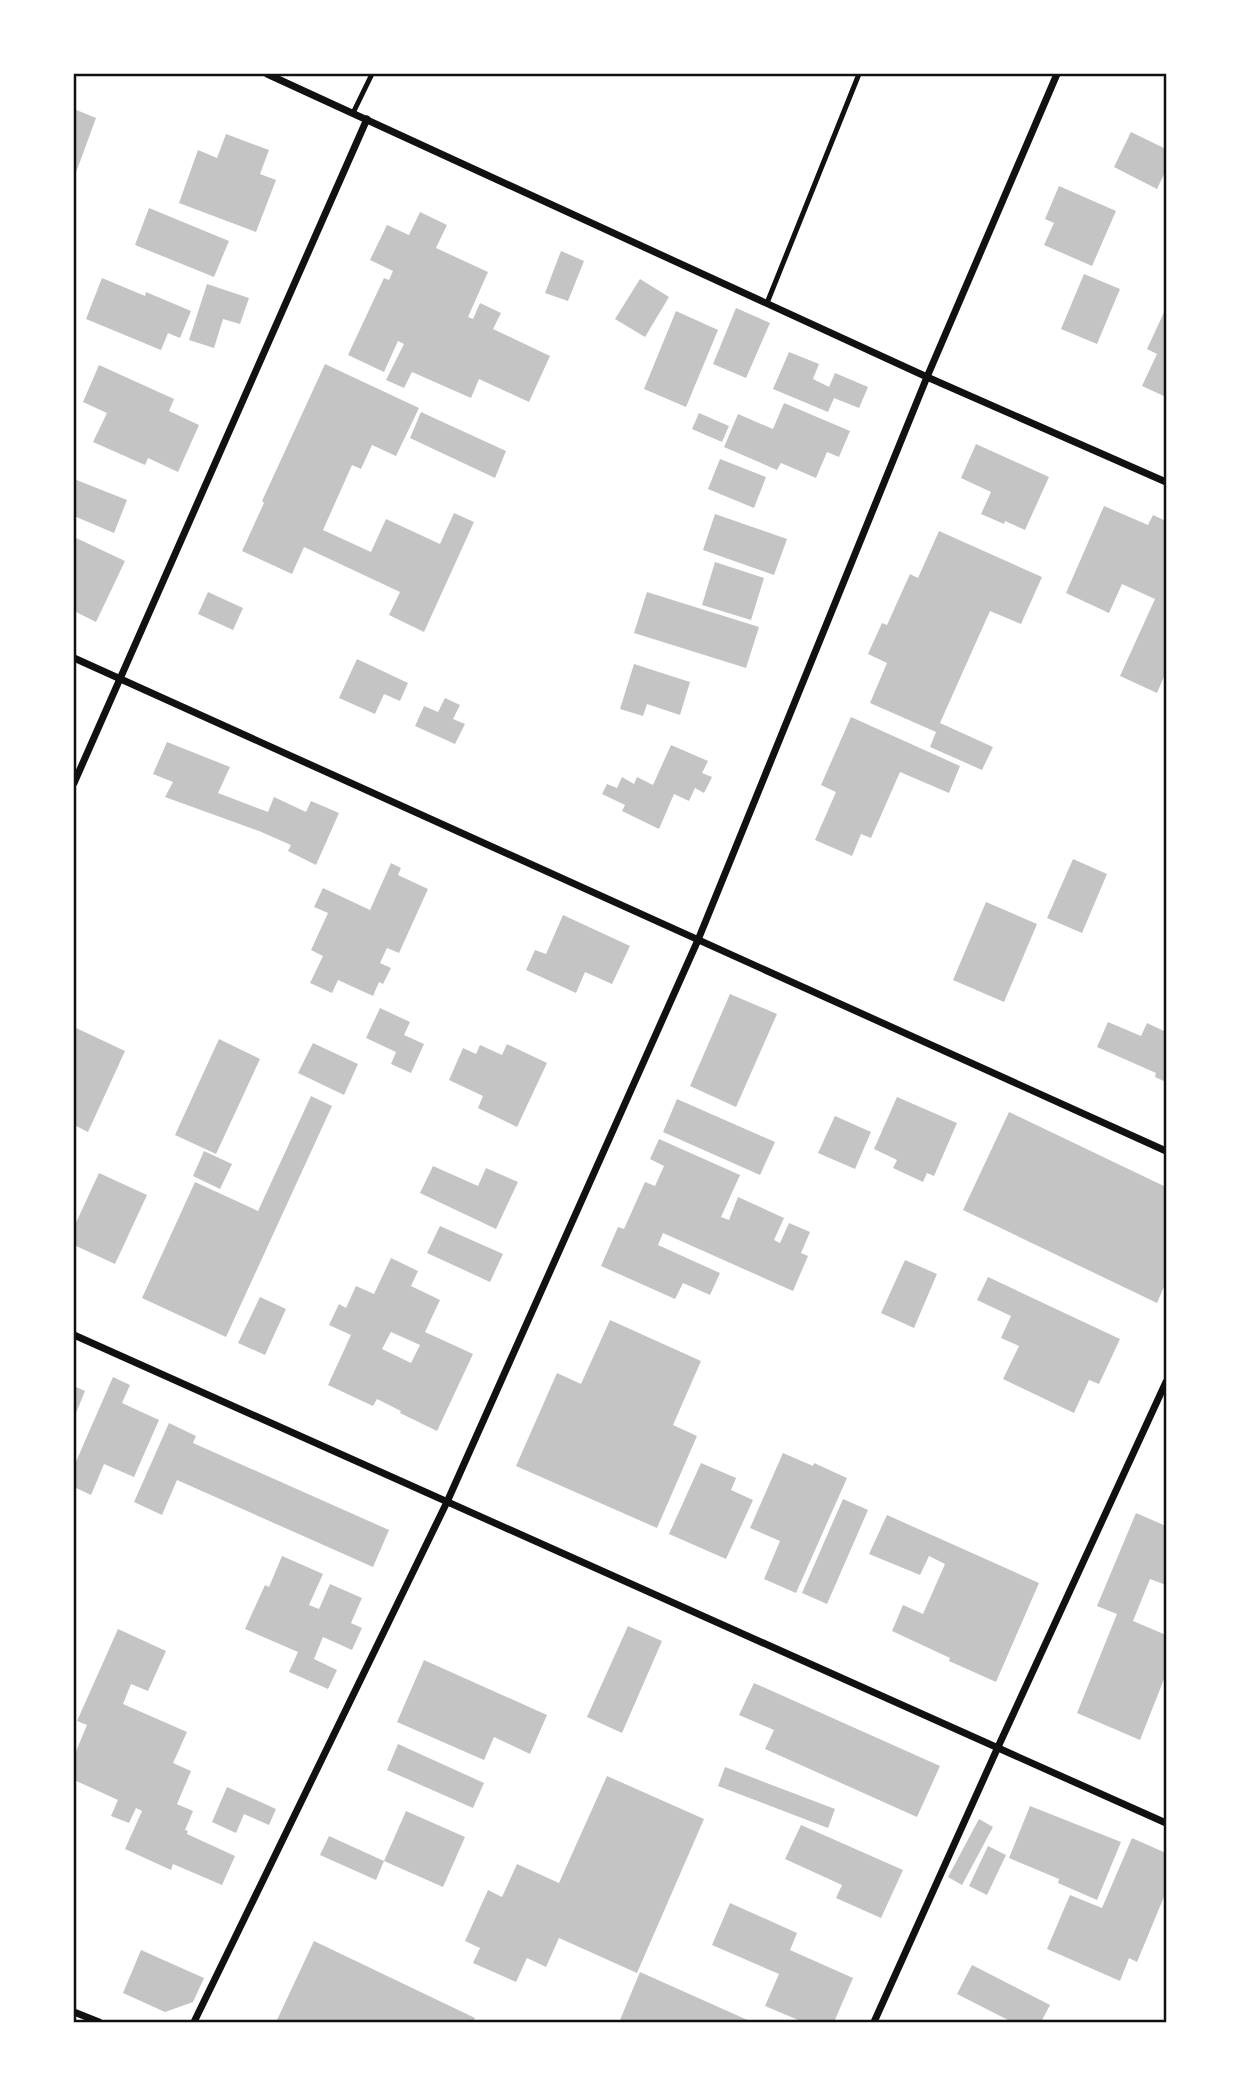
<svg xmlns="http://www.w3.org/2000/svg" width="1240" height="2096" font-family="'Titillium Web',sans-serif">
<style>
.building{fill:#c4c4c4;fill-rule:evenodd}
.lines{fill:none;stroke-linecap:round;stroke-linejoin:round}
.service{stroke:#111;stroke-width:5}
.minor{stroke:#111;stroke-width:7}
.neatline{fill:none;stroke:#111;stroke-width:2.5}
</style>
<rect width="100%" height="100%" fill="#fff"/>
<g class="building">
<path d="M74 109 96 118 74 178Z"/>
<path d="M1131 132 1166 149V170L1157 189 1114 167Z"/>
<path d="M226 134 269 150 260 174 276 180 256 232 179 203 198 150 217 158Z"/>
<path d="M1059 186 1116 211 1092 266 1044 245 1054 223 1045 219Z"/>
<path d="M149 208 229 241 214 277 135 245Z"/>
<path d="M420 212 447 225 436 248 488 272 468 317 473 319 480 303 501 313 493 329 550 356 529 402 479 379 471 398 412 372 404 388 386 380 404 344 398 341 384 372 348 355 384 278 389 280 393 271 370 260 387 225 409 235Z"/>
<path d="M561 251 584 261 568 301 545 293Z"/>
<path d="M1084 274 1120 289 1097 344 1061 329Z"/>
<path d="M102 278 145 296 146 292 191 311 180 338 168 333 161 350 86 319Z"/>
<path d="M640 279 669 297 645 337 615 319Z"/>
<path d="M207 284 249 298 240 324 223 319 214 348 189 340Z"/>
<path d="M736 308 770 323 746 378 713 364Z"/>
<path d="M1166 308V397L1142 386 1157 354 1147 349Z"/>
<path d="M676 311 718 330 686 407 644 389Z"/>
<path d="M789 352 819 364 813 379 829 387 835 373 868 387 859 408 834 398 828 412 773 389Z"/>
<path d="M325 364 419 408 396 456 372 445 361 469 352 465 323 530 371 552 386 519 440 544 454 513 474 522 424 632 389 615 400 592 304 547 292 574 242 551 264 503 262 501Z"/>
<path d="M99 365 174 399 169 411 199 425 178 472 148 458 145 465 93 442 107 413 83 402Z"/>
<path d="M784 403 850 431 839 457 827 452 816 478 781 463 777 470 724 447 738 414 773 429Z"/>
<path d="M421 412 506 451 495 478 410 438Z"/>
<path d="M699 413 729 426 722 442 692 429Z"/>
<path d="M976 444 1049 477 1025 530 1005 521 1004 524 981 514 991 492 961 478Z"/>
<path d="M720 459 766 477 754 508 708 489Z"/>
<path d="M74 479 127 500 114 533 74 516Z"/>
<path d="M1104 506 1148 525 1153 515 1166 521V672L1157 693 1120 676 1155 599 1122 584 1109 613 1066 593Z"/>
<path d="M715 514 787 539 774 575 703 550Z"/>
<path d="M939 531 1042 577 1021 624 990 611 940 723 993 747 982 770 930 747 936 732 870 703 887 663 868 654 882 623 887 625 910 574 918 578Z"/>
<path d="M74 537 125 561 96 622 74 611Z"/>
<path d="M715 562 764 578 751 620 702 605Z"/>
<path d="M208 592 243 608 233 630 198 614Z"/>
<path d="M647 592 759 627 746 668 634 633Z"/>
<path d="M357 659 408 683 400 701 384 694 375 714 339 698Z"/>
<path d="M634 664 690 682 680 715 647 704 643 716 620 709Z"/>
<path d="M445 698 460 705 453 719 465 724 455 744 415 726 424 706 438 712Z"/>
<path d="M851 717 960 766 949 793 900 772 871 838 861 834 852 856 815 840 836 792 821 785Z"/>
<path d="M167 742 230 767 218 793 268 812 274 797 306 812 311 801 339 813 316 865 288 851 291 845 259 831 165 797 173 782 153 774Z"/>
<path d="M671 745 708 761 702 773 712 777 704 793 695 788 689 801 674 794 659 829 622 811 625 805 602 794 607 784 617 788 622 777 634 784 637 777 653 785Z"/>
<path d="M1073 859 1107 874 1082 933 1047 918Z"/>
<path d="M391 863 401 868 398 875 428 889 399 953 387 948 380 963 391 968 383 984 379 982 373 996 338 980 332 993 310 983 323 956 311 950 328 913 314 907 323 888 370 910Z"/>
<path d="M986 902 1037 924 1004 1002 953 980Z"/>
<path d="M563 915 630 946 612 984 585 972 576 993 526 970 535 950 546 954Z"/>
<path d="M730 994 777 1014 736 1107 690 1086Z"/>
<path d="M380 1008 410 1022 404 1035 424 1044 411 1073 391 1064 396 1052 366 1038Z"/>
<path d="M1108 1022 1141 1036 1147 1023 1166 1032V1082L1155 1077 1156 1073 1097 1047Z"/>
<path d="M74 1027 125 1051 88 1132 74 1125Z"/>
<path d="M219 1039 260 1059 216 1154 175 1135Z"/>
<path d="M313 1043 358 1064 344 1095 298 1073Z"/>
<path d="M507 1044 547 1063 517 1127 478 1108 483 1096 449 1080 463 1048 476 1054 480 1045 502 1055Z"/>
<path d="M311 1096 332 1106 226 1337 142 1298 195 1182 258 1211Z"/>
<path d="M897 1097 957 1123 934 1176 927 1173 923 1182 893 1168 897 1160 874 1149Z"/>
<path d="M677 1099 775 1142 760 1175 663 1132Z"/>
<path d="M1009 1112 1166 1187V1282L1157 1303 963 1210Z"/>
<path d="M835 1116 871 1132 855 1169 818 1153Z"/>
<path d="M659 1139 740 1175 721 1217 729 1220 738 1197 784 1218 774 1240 780 1243 789 1223 810 1232 801 1253 808 1256 793 1291 663 1233 658 1245 720 1273 710 1295 683 1283 675 1299 601 1266 618 1227 624 1229 645 1182 655 1186 664 1166 650 1159Z"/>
<path d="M204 1151 232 1164 220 1189 193 1176Z"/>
<path d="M433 1166 478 1186 486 1168 518 1182 496 1229 420 1193Z"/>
<path d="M99 1173 147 1195 115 1264 74 1245V1227Z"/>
<path d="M440 1226 503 1254 490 1282 427 1253Z"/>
<path d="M391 1258 418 1271 411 1286 440 1300 425 1332 473 1354 437 1431 400 1413 401 1411 377 1399 373 1406 328 1385 351 1335 329 1325 339 1304 346 1308 356 1286 374 1294ZM391 1332 420 1345 411 1363 382 1349Z"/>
<path d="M905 1260 937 1274 914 1328 881 1313Z"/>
<path d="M988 1277 1120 1339 1099 1384 1089 1380 1074 1413 1003 1379 1019 1346 1001 1338 1011 1316 977 1300Z"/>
<path d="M260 1297 286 1309 265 1355 238 1343Z"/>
<path d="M610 1320 701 1361 673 1425 697 1436 657 1528 516 1466 557 1373 581 1384Z"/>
<path d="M113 1377 130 1385 122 1403 159 1420 134 1477 104 1464 91 1495 74 1487V1466Z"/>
<path d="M74 1386 85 1391 74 1418Z"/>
<path d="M169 1423 196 1436 193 1443 389 1530 373 1567 177 1480 162 1515 134 1502Z"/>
<path d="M783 1453 813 1466 814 1463 847 1478 796 1593 764 1579 780 1541 750 1528Z"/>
<path d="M701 1463 736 1478 731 1490 753 1500 726 1559 669 1534Z"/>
<path d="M843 1499 868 1510 827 1604 802 1593Z"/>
<path d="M1136 1513 1166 1526V1585L1150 1579 1133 1621 1166 1635V1674L1140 1740 1077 1713 1117 1614 1097 1606Z"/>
<path d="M887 1515 1039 1583 996 1682 949 1661 950 1658 892 1631 903 1605 923 1614 945 1564 929 1556 920 1575 869 1554Z"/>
<path d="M282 1556 323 1574 309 1605 319 1609 330 1584 362 1598 351 1623 362 1628 352 1650 323 1637 314 1659 337 1670 328 1689 289 1672 298 1652 245 1629 265 1585 269 1587Z"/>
<path d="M628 1626 662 1641 622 1733 587 1717Z"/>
<path d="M118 1629 166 1651 148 1691 131 1684 123 1704 187 1732 173 1763 191 1771 177 1804 193 1811 185 1830 188 1831 187 1834 235 1856 222 1885 173 1864 171 1870 125 1849 142 1811 136 1808 129 1823 111 1816 118 1800 74 1780V1756L87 1725 77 1721Z"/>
<path d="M424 1660 547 1715 530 1754 494 1737 484 1760 397 1722Z"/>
<path d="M754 1683 940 1766 917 1817 765 1749 774 1730 739 1715Z"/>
<path d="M398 1744 484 1783 473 1808 387 1770Z"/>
<path d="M725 1767 835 1809 828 1828 718 1786Z"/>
<path d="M607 1776 704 1819 637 1973 559 1938 546 1967 527 1958 516 1982 473 1963 480 1948 465 1941 488 1890 502 1897 517 1864 559 1883Z"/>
<path d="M227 1787 276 1809 269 1825 244 1814 236 1833 212 1822Z"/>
<path d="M1030 1806 1121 1842 1097 1900 1058 1883 1059 1879 1009 1858Z"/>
<path d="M406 1811 465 1837 443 1887 384 1861Z"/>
<path d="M979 1819 993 1827 962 1885 948 1877Z"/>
<path d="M801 1825 903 1870 881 1918 836 1898 842 1885 785 1859Z"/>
<path d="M329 1836 384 1861 376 1880 320 1855Z"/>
<path d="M1132 1838 1166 1853V1892L1137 1962 1129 1958 1120 1981 1047 1949 1070 1895 1102 1908Z"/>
<path d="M988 1846 1006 1855 987 1895 969 1886Z"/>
<path d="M730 1903 797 1933 790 1950 853 1978 834 2022H803L765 2006 779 1974 712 1945Z"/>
<path d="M314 1941 475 2018 473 2022H276Z"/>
<path d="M141 1950 204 1978 193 2002 165 2012 123 1993Z"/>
<path d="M972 1965 1050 2005 1041 2022H1012L957 1994Z"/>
<path d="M640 1972 752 2022H626L620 2020Z"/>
</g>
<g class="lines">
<g class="service">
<path d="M353 113 372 74"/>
<path d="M767 303 859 74"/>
</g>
<g class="minor">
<path d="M267 74 927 377 1166 482"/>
<path d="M74 658 1166 1151"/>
<path d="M74 783 367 119"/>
<path d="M74 1335 1166 1823"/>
<path d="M74 2012 99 2022"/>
<path d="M194 2022 447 1502 698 940 927 377 1057 74"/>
<path d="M874 2022 998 1747 1166 1382"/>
</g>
</g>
<rect width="1240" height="2096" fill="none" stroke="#ffffff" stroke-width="150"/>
<rect x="75" y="75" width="1090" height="1946" class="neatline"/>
</svg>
